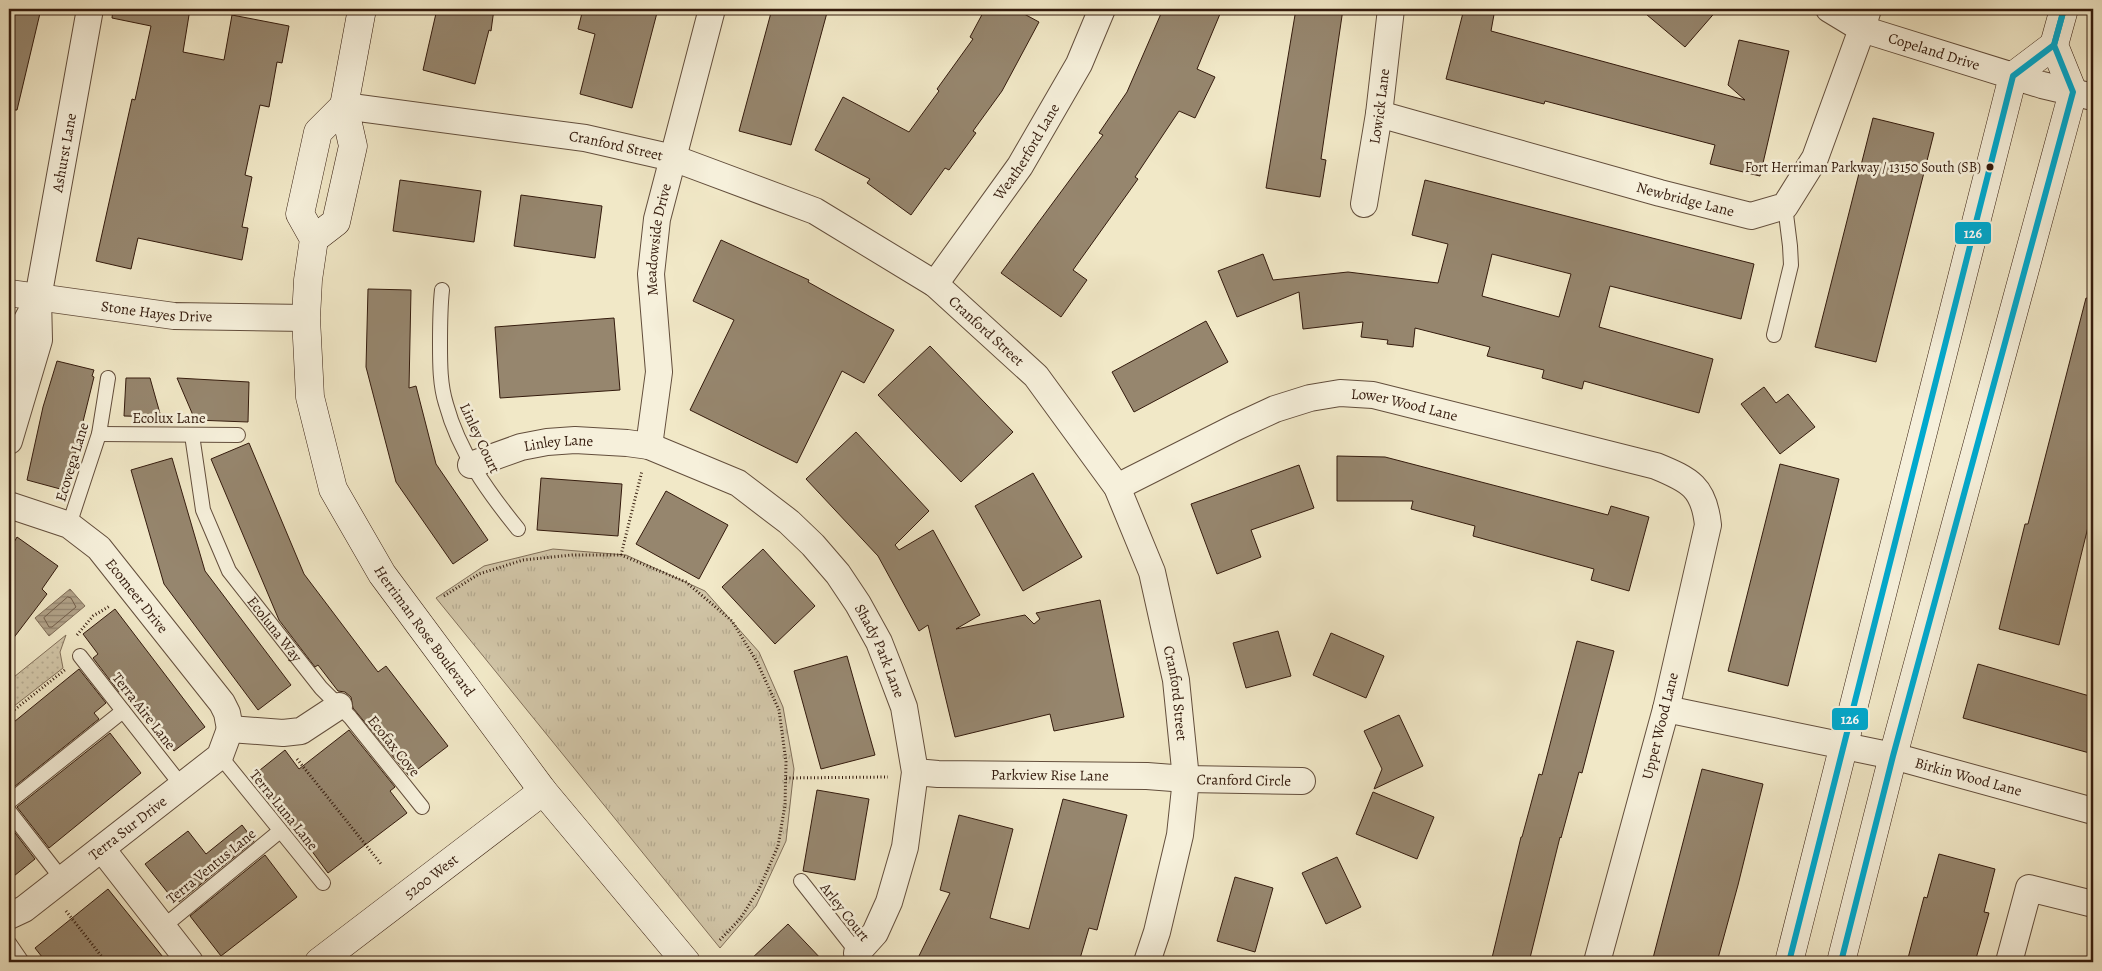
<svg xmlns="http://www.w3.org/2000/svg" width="2102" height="971" font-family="Alegreya,serif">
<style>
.grass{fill:url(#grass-dots);stroke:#82705a}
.park{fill:url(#park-tufts);stroke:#82705a}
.water{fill:url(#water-rules);stroke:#7f6c57}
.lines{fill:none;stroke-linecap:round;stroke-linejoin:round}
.shore{stroke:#725e4a;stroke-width:1}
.building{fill:#96866e;stroke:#341b0d;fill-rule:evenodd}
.lane-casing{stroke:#634e3c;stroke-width:16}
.street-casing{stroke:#634e3c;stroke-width:28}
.secondary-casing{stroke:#341b0d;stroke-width:29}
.path{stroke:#341b0d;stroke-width:3;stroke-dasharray:1 2.5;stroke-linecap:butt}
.lane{stroke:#f6f0db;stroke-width:14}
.street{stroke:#f6f0db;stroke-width:26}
.secondary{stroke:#f6f0db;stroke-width:28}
.bus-1-casing{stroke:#f6f0db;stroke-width:10}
.bus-1{stroke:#00a9ce;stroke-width:6}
.bus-dot{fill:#341b0d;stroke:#f6f0db;stroke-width:2}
.labels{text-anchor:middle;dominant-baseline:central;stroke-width:5;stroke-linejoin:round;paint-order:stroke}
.bus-label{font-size:14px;fill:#341b0d;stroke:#f6f0db;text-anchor:end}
.street-label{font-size:15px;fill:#341b0d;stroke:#f6f0db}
.line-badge{stroke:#f6f0db;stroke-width:2}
.badge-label{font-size:14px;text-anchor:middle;font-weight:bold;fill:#fff}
</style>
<defs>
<pattern id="grass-dots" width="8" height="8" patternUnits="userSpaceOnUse" patternTransform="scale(1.25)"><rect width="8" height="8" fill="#d1c5a7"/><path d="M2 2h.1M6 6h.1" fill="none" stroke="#b4a98f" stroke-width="1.8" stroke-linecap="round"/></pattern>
<pattern id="park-tufts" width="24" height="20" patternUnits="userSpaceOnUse" patternTransform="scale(1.25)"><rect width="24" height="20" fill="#d1c5a7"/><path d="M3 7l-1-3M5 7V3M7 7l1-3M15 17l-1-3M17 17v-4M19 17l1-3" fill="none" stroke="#b4a98f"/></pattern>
<pattern id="water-rules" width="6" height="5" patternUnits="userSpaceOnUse" patternTransform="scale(1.25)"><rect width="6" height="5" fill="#b1a288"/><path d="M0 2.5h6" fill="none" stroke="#91836e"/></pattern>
</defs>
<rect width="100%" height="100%" fill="#f1e8c7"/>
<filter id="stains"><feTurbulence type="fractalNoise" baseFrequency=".004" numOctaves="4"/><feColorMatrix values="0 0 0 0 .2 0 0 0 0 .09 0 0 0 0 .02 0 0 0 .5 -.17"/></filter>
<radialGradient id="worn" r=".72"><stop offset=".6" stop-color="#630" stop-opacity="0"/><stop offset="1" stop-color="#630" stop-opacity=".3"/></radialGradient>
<path class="grass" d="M66 635 60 652 63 668 9 710V681Z"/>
<path class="park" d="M553 549 626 555 705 591 759 652 783 707 794 769 786 841 756 906 720 948 436 598 484 566Z"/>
<path class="water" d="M70 589 85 606 49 636 35 618Z"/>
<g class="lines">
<path class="shore" d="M68 597 71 598 76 607 52 627H49L44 618Z"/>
</g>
<g class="building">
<path d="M9 9H41L17 110H9Z"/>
<path d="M113 9H190L183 52 224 60 232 15 289 26 282 63 277 62 269 107 260 105 245 175 252 177 242 227 248 228 242 260 138 238 131 269 96 261 132 99 135 100 151 26 112 18Z"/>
<path d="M437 9H494L491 31 489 30 475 84 423 70Z"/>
<path d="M583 9H658L632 108 580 94 595 34 578 29Z"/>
<path d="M772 9H828L791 145 739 131Z"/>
<path d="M985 9H1015L1039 22 1002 91 973 131 976 133 949 170 945 168 911 215 867 183 870 179 815 150 843 97 909 132 939 91 937 89 973 39 970 37Z"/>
<path d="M1163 9H1206L1220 14 1197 69 1215 77 1195 118 1179 111 1135 177 1138 179 1073 270 1087 280 1061 317 1001 273 1103 135 1099 133 1127 92Z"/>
<path d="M1296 9H1343L1321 159 1326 160 1320 197 1266 188Z"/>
<path d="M1464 9H1495L1491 31 1745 100 1728 85 1739 40 1789 51 1760 176 1710 164 1715 145 1545 101 1544 104 1446 79Z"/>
<path d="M1640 9H1718L1685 47Z"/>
<path d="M1873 118 1934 133 1876 362 1815 347Z"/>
<path d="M400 180 481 191 474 242 393 231Z"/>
<path d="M1425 180 1754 264 1741 319 1610 286 1599 327 1713 359 1699 413 1584 381 1582 389 1542 378 1544 370 1487 356 1490 347 1415 328 1413 347 1387 344 1388 340 1361 337 1363 322 1303 329 1299 292 1237 317 1218 271 1263 254 1273 280 1348 272 1438 283 1448 244 1412 235ZM1492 254 1571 274 1559 317 1482 296Z"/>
<path d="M521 195 602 206 595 258 514 246Z"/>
<path d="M721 240 809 280 808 282 894 330 864 383 842 371 797 463 690 410 734 320 693 301Z"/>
<path d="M368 289 411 290 409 388 416 386 436 464 488 540 453 564 396 482 366 367Z"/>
<path d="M2086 298 2093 299V529L2088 527 2059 645 1999 629 2025 524H2028Z"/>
<path d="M614 318 620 390 500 398 495 327Z"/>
<path d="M1206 321 1228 362 1134 412 1112 372Z"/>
<path d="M930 346 1013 432 961 482 878 395Z"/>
<path d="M57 361 94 370 92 376 94 377 76 450 64 490 27 480 43 407Z"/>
<path d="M126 378H150L161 417 124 416Z"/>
<path d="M177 378 249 382 248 422 195 420Z"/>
<path d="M1764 387 1776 403 1788 394 1815 427 1780 454 1741 404Z"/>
<path d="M856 432 929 511 895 545 899 550 933 530 980 615 956 629 1025 615 1034 624 1040 619 1036 613 1100 600 1124 717 1054 731 1050 714 955 737 928 625 919 631 878 556 806 479Z"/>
<path d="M249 443 304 574 378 672 386 666 448 746 409 776 353 708 351 697 345 692 338 691 318 665 315 667 279 620 211 459Z"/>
<path d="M1337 456 1385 457 1608 515 1611 506 1649 517 1629 591 1591 580 1594 569 1473 536 1475 526 1411 509 1413 501H1337Z"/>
<path d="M172 458 205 571 291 685 258 710 164 584 131 470Z"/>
<path d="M1780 464 1839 479 1788 686 1728 671Z"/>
<path d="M1299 465 1314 508 1251 530 1261 557 1217 574 1191 504Z"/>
<path d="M1033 473 1082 557 1023 591 975 506Z"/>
<path d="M541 478 622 484 618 536 537 530Z"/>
<path d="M666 491 728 525 699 579 636 544Z"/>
<path d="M17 537 58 566 42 589 47 594 9 644V551Z"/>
<path d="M763 549 815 606 775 644 722 587Z"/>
<path d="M115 609 205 727 174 751 125 688 119 692 93 658 98 654 83 634Z"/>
<path d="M1278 631 1291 676 1246 688 1233 643Z"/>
<path d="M1331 633 1384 656 1366 698 1313 675Z"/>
<path d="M1577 641 1614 651 1582 773 1579 772 1561 838 1560 837 1529 962H1491L1521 837H1522L1539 774 1542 775Z"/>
<path d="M847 656 875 755 821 769 794 671Z"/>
<path d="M1978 664 2093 697V754L1963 718Z"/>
<path d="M79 669 106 703 94 713 99 719 9 791V726Z"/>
<path d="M1399 715 1423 766 1374 789 1382 769 1364 731Z"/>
<path d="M349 730 395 787 390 791 407 813 328 873 255 774 285 750 299 769Z"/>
<path d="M110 733 141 773 49 848 17 807Z"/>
<path d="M1702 769 1763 784 1738 885 1717 962H1652Z"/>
<path d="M817 790 869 799 855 880 803 871Z"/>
<path d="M1373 792 1434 817 1417 859 1356 834Z"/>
<path d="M1063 799 1127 815 1097 930 1089 928 1079 962H916L950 893 940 890 959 815 1013 829 990 918 1029 929Z"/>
<path d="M9 825 35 859 9 880Z"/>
<path d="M242 825 254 841 179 902 175 896 172 898 145 864 188 831 206 854Z"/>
<path d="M1939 854 1995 869 1984 912 1989 913 1975 962H1907L1924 897 1927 898Z"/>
<path d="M265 855 297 897 221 956 190 916Z"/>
<path d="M1337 857 1361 907 1326 924 1302 873Z"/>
<path d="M1235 877 1273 888 1255 952 1217 941Z"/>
<path d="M108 889 167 962H46L35 948Z"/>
<path d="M788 924 824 962H748Z"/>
</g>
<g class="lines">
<defs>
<g id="lane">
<path d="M442 290C440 308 440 325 440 344 440 364 440 385 446 404 459 452 488 492 518 529"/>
<path d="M1774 335 1791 265 1790 246 1785 206"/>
<path d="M99 434 238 435"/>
<path id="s1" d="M192 435 203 510 229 571 321 688 350 717 422 807"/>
<path d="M69 525 99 434 108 378"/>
<path d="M80 656 182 786"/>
<path d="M220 756 323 883"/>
<path d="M9 802 123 711"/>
<path d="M9 811 62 879"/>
<path d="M801 881 860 956"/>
<path d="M163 927 280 831"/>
<path d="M9 943 22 962"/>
</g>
<g id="street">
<path id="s2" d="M1829 9 1862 29 2042 85 2093 97"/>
<path id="s3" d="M344 106 585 138 673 158 815 211 935 284 1036 376 1117 487 1152 572 1176 680 1186 779 1180 835 1157 932 1147 962"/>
<path id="s4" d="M1379 114 1660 193 1751 216 1785 206 1815 158 1862 29 1868 9"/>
<path id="s5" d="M1364 204 1379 114 1391 9"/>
<path id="s6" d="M935 284 1020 166 1079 64 1102 9"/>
<path id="s7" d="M9 293 174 316 306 318"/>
<path d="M9 365 17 339 37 301"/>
<path id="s8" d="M9 441 39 340 38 298 90 9"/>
<path id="s9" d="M649 446 659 372 651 274 657 219 712 9"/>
<path id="s10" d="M471 465 521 447 547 442 575 440 627 443 649 446 738 483 789 522 813 545 838 574 858 604 879 642 890 670 904 707 915 772 905 847 889 902 875 933 857 953"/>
<path id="s11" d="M1117 487 1234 428 1275 409 1310 398 1340 393 1373 395 1656 466C1690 480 1704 487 1708 525L1666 709 1597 962"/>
<path id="s12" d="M9 505 69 525 99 548 222 703 227 713 230 729"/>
<path id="s13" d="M1666 709 1893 756 2093 811"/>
<path d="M230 729 283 733 301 731 339 706"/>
<path id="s14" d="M915 772 938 774 1147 776 1186 779 1302 781"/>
<path d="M102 849 190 962"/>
<path id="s15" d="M9 916 24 909 220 756 230 729"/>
<path d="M2009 962 2029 888 2093 904"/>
</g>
<g id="secondary">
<path id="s16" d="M344 106 318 132 300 214 314 239 308 280 306 318 310 397 333 489 382 574 543 791 686 962"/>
<path d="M314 239 336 222 353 146 344 106 362 9"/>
<path id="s17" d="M319 962 543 791"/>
<path d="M1789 962 2013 76 2054 45"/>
<path d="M1841 962 1893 756 2073 92 2054 45 2064 9"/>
</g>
</defs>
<use href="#lane" class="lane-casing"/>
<use href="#street" class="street-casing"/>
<use href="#secondary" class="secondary-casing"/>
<g class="path">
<path d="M621 555 642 471"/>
<path d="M444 596 479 574 523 560 572 555H621L686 582 732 621 757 662 779 710 786 762 785 805 778 846 759 889 740 919 719 941"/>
<path d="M77 635 93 616 110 606"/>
<path d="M9 714 66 669"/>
<path d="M297 759 381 864"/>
<path d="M786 778 888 777"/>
<path d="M66 911 106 962"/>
</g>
<use href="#lane" class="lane"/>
<use href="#street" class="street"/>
<use href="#secondary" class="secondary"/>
<defs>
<g id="bus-1">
<path d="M1789 962 2013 76 2054 45 2064 9"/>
<path d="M1841 962 1893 756 2073 92 2054 45 2064 9"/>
</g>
</defs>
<use href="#bus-1" class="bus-1-casing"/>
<use href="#bus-1" class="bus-1"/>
</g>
<circle class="bus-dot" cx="1990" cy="167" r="4.5"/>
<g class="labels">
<g class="bus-label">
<text x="1981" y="167">Fort Herriman Parkway / 13150 South (SB)</text>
</g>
<g class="street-label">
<text stroke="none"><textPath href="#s2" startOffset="114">Copeland Drive</textPath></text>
<text stroke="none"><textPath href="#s5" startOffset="99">Lowick Lane</textPath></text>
<text stroke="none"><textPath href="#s3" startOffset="275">Cranford Street</textPath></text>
<text stroke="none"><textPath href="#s6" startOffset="161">Weatherford Lane</textPath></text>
<text stroke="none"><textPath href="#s8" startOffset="295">Ashurst Lane</textPath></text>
<text stroke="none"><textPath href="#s4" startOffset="318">Newbridge Lane</textPath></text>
<text stroke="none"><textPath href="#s9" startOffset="208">Meadowside Drive</textPath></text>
<text stroke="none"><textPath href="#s7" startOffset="149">Stone Hayes Drive</textPath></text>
<text stroke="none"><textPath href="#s3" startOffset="695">Cranford Street</textPath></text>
<text stroke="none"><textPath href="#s11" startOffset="309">Lower Wood Lane</textPath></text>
<text x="169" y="418">Ecolux Lane</text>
<text transform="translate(480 438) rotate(65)">Linley Court</text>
<text stroke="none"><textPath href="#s10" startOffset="91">Linley Lane</textPath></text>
<text transform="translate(72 462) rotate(-73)">Ecovega Lane</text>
<text stroke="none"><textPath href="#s12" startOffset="162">Ecomeer Drive</textPath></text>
<text stroke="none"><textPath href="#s1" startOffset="216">Ecoluna Way</textPath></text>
<text stroke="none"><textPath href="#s16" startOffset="572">Herriman Rose Boulevard</textPath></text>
<text stroke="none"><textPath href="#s10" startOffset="502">Shady Park Lane</textPath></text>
<text stroke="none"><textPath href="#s3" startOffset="1115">Cranford Street</textPath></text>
<text transform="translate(144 711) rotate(52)">Terra Aire Lane</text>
<text transform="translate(1660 726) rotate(-76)">Upper Wood Lane</text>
<text transform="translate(394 746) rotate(51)">Ecofax Cove</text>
<text stroke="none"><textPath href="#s14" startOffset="135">Parkview Rise Lane</textPath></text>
<text stroke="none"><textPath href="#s13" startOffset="310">Birkin Wood Lane</textPath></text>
<text stroke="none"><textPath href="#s14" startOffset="329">Cranford Circle</textPath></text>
<text transform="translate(284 810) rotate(51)">Terra Luna Lane</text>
<text stroke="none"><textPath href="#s15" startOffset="148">Terra Sur Drive</textPath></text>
<text transform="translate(211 866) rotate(-39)">Terra Ventus Lane</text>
<text stroke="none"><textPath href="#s17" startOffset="141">5200 West</textPath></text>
<text transform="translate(845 912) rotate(52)">Arley Court</text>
</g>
</g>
<g class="line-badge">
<rect x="1954" y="221" width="38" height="24" rx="5" fill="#00a9ce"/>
<rect x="1831" y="707" width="38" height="24" rx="5" fill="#00a9ce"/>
</g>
<g class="badge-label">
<text x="1973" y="238">126</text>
<text x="1850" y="724">126</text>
</g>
<rect width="2102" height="971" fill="none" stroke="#f1e8c7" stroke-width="30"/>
<rect x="10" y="10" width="2082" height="951" fill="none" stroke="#341b0d" stroke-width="2.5"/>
<rect x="15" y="15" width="2072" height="941" fill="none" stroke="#341b0d"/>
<rect width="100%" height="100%" filter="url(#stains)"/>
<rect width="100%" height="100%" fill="url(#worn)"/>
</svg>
